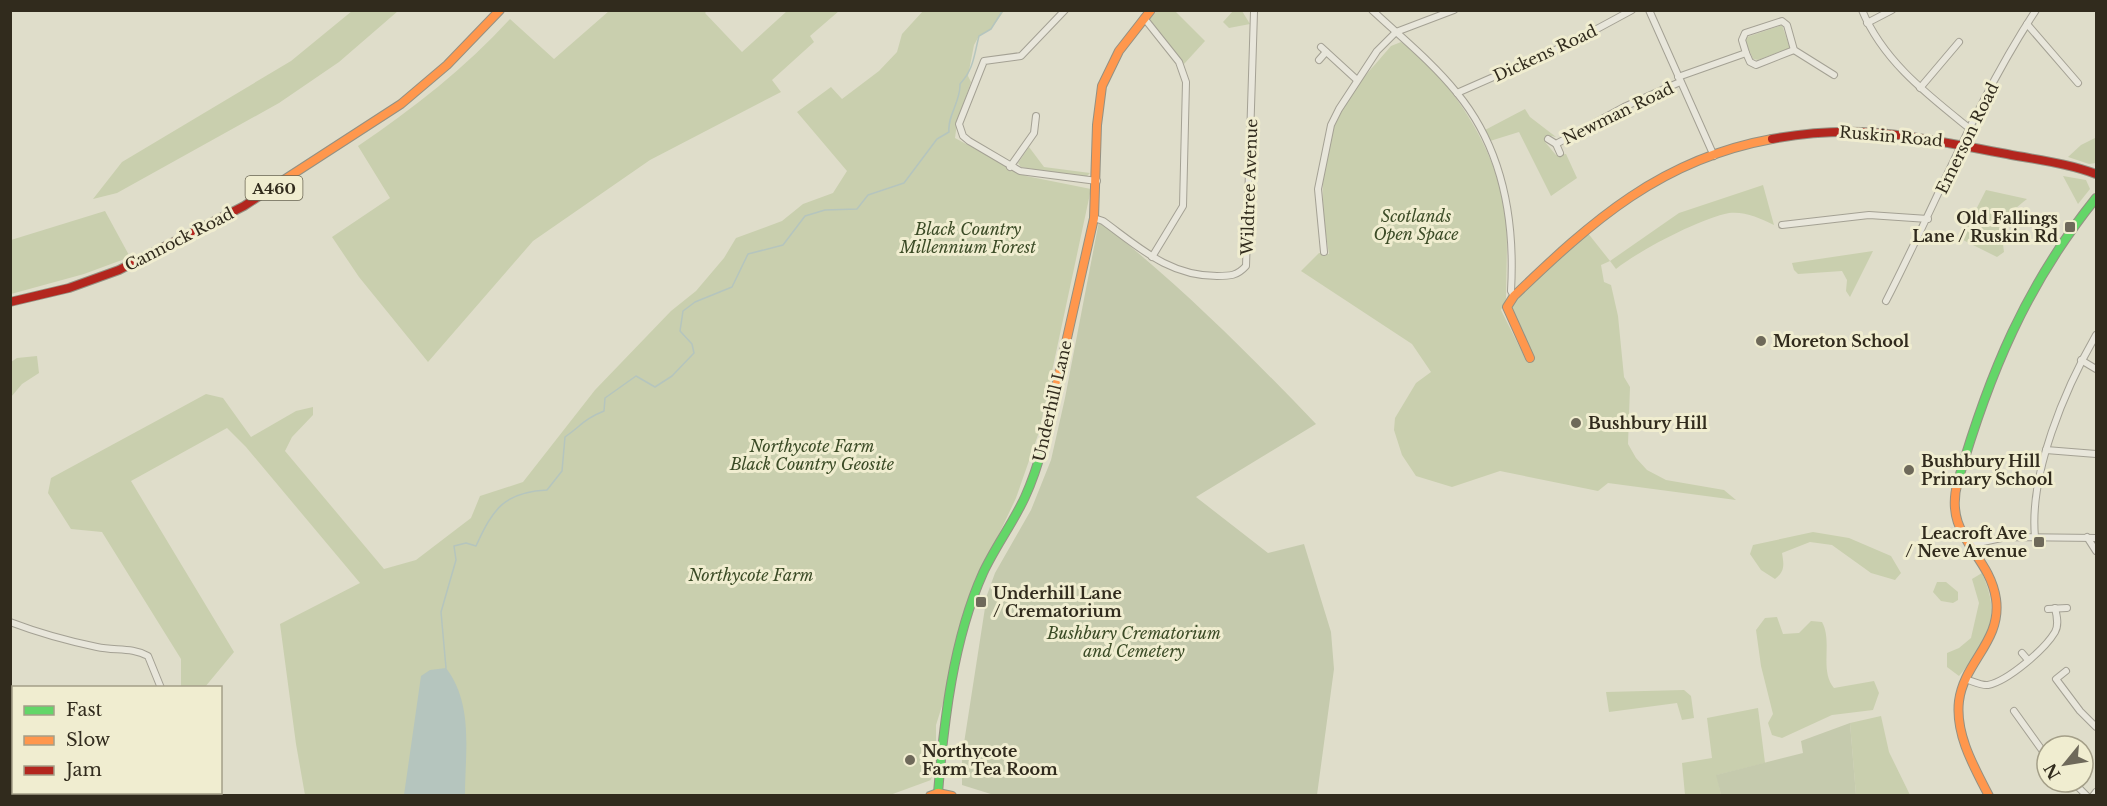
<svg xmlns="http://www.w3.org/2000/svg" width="2107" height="806" font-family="'Libre Baskerville',serif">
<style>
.green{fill:#c9cfae}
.cemetery{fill:#c5caad}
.water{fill:#b5c5be}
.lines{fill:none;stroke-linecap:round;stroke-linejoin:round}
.stream{stroke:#b5c5be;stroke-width:1.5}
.street-casing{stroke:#a4a194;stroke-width:8}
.fast-casing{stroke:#949183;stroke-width:10}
.slow-casing{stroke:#949183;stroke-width:10}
.jam-casing{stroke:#949183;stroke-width:10}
.street{stroke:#e8e6db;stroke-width:6}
.fast{stroke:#63d668;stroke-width:8}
.slow{stroke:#ff974d;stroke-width:8}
.jam{stroke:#b3261e;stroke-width:8}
.poi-dot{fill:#6e695a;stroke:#f0edd0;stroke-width:2}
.labels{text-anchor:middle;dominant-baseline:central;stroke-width:6;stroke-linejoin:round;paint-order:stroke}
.shield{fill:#f0edd0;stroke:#6a6553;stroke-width:1.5}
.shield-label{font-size:15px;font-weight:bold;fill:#312b1d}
.street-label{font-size:16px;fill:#312b1d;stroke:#f0edd0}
.park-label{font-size:16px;font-style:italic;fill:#3b4b26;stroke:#f0edd0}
.poi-label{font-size:16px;font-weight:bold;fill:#312b1d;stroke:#f0edd0;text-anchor:start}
</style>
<rect width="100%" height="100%" fill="#dfddca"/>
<g class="green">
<path d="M352 11H398L339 62 279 103 117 193 93 199 122 162 291 61Z"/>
<path d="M609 11H707L705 13 742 52 787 11H839L810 36 814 42 772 80 781 92 650 160 533 241 428 362 359 277 332 237 390 198 358 146C414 108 465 68 510 19L554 59Z"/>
<path d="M923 11H1004L991 29 979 36 974 45 968 76 971 82 957 123 955 138 1026 176 1091 189 1039 432 1016 498 973 589 955 665 936 725V757L931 780 890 795H305L296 744 280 624 360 583 246 447 227 428 131 481 234 652 205 687H181V659L102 532 71 529 48 493 51 478 206 394 223 398 251 437 296 411 313 407V415L292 437 285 451 384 569 416 560 471 518 480 496 523 482 595 390 671 311 696 291 724 258 736 238 782 221 803 204 833 193 847 171 797 112 831 87 842 99 879 71 897 52 902 34Z"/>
<path d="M1157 11H1175L1205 41 1184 64 1151 23 1150 19Z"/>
<path d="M1233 11H1242L1250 24 1229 28 1223 22Z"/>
<path d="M1782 25 1790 48 1758 60 1753 59 1745 41 1747 37Z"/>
<path d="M1401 42C1452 78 1502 157 1506 221 1508 247 1506 273 1506 299L1501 310 1525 358 1532 357 1508 307 1587 232 1610 261 1679 213 1763 185 1774 225C1760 218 1744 211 1729 213 1701 218 1638 251 1616 269L1610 261 1601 265 1604 282 1611 285 1618 316 1624 377 1630 387 1628 444 1636 458 1647 470 1666 480 1724 490 1736 500 1608 483 1598 491 1500 471 1452 487 1416 476 1402 455 1394 430 1395 418 1416 383 1431 372 1412 344 1301 271 1319 253 1329 254C1322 213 1318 165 1333 125 1344 96 1371 70 1391 46Z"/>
<path d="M1525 109 1530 117 1556 137 1547 135 1545 142 1556 155 1566 154 1577 178 1551 196 1519 132 1490 141 1485 130Z"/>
<path d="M2095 138 2096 163 2089 164 2068 157 2081 145Z"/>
<path d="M1029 147 1044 167 1090 173 1085 178 1021 167 1018 163Z"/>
<path d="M2063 176 2086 180 2090 189 2078 204Z"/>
<path d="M1986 190 2027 199C2004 217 2000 223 2004 252L1997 257 1961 239Z"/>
<path d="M105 211 130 257 84 274 11 294V240Z"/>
<path d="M1873 251 1850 297 1846 291 1847 280 1842 271 1798 274 1794 270 1792 263Z"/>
<path d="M37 356 39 373 22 384 11 397V362L17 358Z"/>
<path d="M1813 532 1849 538 1891 556 1901 573 1895 580 1871 573 1832 545 1810 542 1782 553C1784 565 1785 571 1775 579L1761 570 1750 554 1753 545Z"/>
<path d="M1982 573C2002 618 1989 640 1959 676L1947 667V653L1959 648 1971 638 1979 603 1972 579Z"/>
<path d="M1937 582H1946L1958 592V600L1953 603 1941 601 1933 592Z"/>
<path d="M1777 617 1783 634 1799 633 1811 621 1822 622C1833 642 1819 670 1834 688L1874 681 1879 693 1873 710 1832 715 1782 738 1772 735 1768 723 1773 714 1761 666 1756 630 1765 618Z"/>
<path d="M1684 690 1691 696 1694 718 1682 720 1677 703 1609 712 1606 692Z"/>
<path d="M1758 708 1765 763 1717 775 1721 795H1685L1682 763 1712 758 1707 718Z"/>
<path d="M1881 716 1889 752 1910 795H1856L1850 723Z"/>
</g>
<g class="cemetery">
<path d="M1099 221C1178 283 1247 352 1316 424L1196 497 1268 553 1304 544 1331 632 1334 669 1317 795H994L962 785V756L987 595 995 573 1031 510 1051 460 1065 398Z"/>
<path d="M1850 723 1856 795H1721L1716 775 1803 753 1801 741Z"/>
</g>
<path class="water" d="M446 668C474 705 465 752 465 795H404L421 676 430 670Z"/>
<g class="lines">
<path class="stream" d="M446 668 441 612 456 560 454 546 466 543 476 546C493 509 504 492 547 490L562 471 565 437C582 425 584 419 604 411L605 398 636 376 655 387 672 376 694 353 692 344 680 331 683 311 695 302 732 287 748 254 783 245 805 216 825 210 857 209 868 195 904 183 937 139 949 132C947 116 961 101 960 84 974 69 974 55 979 36L991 29 1003 10"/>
<defs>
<g id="street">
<path d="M1065 10 1021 56 984 61 959 124 963 136 969 141 1020 171 1097 181"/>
<path d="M1372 10C1401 37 1433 63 1457 93 1503 149 1515 221 1511 291L1514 296"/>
<path d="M1649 10 1714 156"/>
<path d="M1862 10C1883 61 1928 95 1969 128"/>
<path d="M1144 18 1179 62 1186 82 1183 206 1152 257"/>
<path d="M1867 23 1892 10"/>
<path d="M2027 24 2078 83"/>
<path d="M1321 47 1357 80"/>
<path d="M1746 53 1750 62 1756 65 1794 50"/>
<path d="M1319 60 1326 52"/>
<path d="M1678 77 1746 53 1742 40 1745 33 1782 21 1787 25 1794 50 1834 75"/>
<path d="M1920 88 1959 42"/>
<path d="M1457 93 1571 43 1632 10"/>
<path d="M1548 139 1556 144 1624 107 1680 82"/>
<path d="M1556 144 1560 153"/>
<path d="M1010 167 1034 133 1036 116"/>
<path d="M1094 218 1103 221C1140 248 1169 276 1217 276 1230 276 1237 276 1246 266L1254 12"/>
<path d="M1782 225 1869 215 1928 219"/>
<path d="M1324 252 1318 189 1331 125 1339 109 1377 51 1396 32 1454 10"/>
<path d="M1886 301C1936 204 1976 101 2036 10"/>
<path d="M2081 360 2096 369"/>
<path d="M2046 450 2096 454"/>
<path d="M2035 537C2029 473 2065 389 2096 335"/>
<path d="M2087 537 2096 551"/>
<path d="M1969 545 2006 537 2096 538"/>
<path d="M2048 609 2067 608"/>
<path d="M10 622C39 633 68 641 97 647 115 651 132 647 148 656L161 688"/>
<path d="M2022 653 2028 660"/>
<path d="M2066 671 2056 679 2080 711 2096 727"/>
<path d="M1965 679C1972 681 1982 686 1988 685 2008 681 2045 649 2055 632 2059 625 2057 616 2055 608"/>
<path d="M2014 711 2047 757"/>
<path d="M2073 782 2087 796"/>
<path d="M181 792 182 796"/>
<path d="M2093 796 2096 792"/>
</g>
<g id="fast">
<path d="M1958 481C1989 374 2026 285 2096 198"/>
<path d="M938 793C944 721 953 640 983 573 995 547 1013 523 1025 497 1040 464 1047 430 1054 396"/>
</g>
<g id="slow">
<path d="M276 185 401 104 447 65 500 10"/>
<path d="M1530 358 1507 307 1514 296C1592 221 1661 159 1772 139"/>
<path d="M1054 396 1094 218 1097 125 1102 86 1119 51 1151 10"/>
<path d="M1958 481C1942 537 1989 552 1996 599 2002 641 1964 662 1959 701 1955 734 1974 767 1989 796"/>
<path d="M938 793 952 796"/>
<path d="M930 796 938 793"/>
</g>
<g id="jam">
<path d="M1772 139C1864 122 1918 138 2007 154 2037 160 2067 163 2096 174"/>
<path d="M10 302 69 288 119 270 244 206 276 185"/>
</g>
</defs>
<use href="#street" class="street-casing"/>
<use href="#fast" class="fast-casing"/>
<use href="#slow" class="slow-casing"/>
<use href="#jam" class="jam-casing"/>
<use href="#street" class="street"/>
<use href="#fast" class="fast"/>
<use href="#slow" class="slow"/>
<use href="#jam" class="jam"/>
</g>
<g class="poi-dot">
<rect x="2064" y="221" width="12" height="12" rx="3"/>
<circle cx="1761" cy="341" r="6"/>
<circle cx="1576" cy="423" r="6"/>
<circle cx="1909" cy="470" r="6"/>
<rect x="2033" y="536" width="12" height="12" rx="3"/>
<rect x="975" y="596" width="12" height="12" rx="3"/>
<circle cx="910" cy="760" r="6"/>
</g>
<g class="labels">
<rect class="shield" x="245.5" y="176" width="57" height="24" rx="4.5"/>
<g class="shield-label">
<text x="274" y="188">A460</text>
</g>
<g class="street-label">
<text transform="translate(1545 53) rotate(-25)">Dickens Road</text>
<text transform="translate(1618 113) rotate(-26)">Newman Road</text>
<text transform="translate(1891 136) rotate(5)">Ruskin Road</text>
<text transform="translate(1967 138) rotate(-64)">Emerson Road</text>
<text transform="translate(1249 187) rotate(-88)">Wildtree Avenue</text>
<text transform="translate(179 239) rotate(-27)">Cannock Road</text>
<text transform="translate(1052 401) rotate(-77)">Underhill Lane</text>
</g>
<g class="park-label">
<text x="1416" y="216">Scotlands<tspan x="1416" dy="18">Open Space</tspan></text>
<text x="968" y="229">Black Country<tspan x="968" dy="18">Millennium Forest</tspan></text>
<text x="812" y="446">Northycote Farm<tspan x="812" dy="18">Black Country Geosite</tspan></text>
<text x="751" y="575">Northycote Farm</text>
<text x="1134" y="633">Bushbury Crematorium<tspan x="1134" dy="18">and Cemetery</tspan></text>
</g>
<g class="poi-label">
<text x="2058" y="218" text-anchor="end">Old Fallings<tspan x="2058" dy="18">Lane / Ruskin Rd</tspan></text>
<text x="1773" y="341">Moreton School</text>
<text x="1588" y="423">Bushbury Hill</text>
<text x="1921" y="461">Bushbury Hill<tspan x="1921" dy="18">Primary School</tspan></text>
<text x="2027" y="533" text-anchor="end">Leacroft Ave<tspan x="2027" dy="18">/ Neve Avenue</tspan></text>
<text x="993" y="593">Underhill Lane<tspan x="993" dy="18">/ Crematorium</tspan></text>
<text x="922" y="751">Northycote<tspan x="922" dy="18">Farm Tea Room</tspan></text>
</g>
</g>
<rect width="2107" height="806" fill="none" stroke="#312b1d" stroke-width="24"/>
<rect x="12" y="686" width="210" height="108" fill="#f0edd0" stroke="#a49f88" stroke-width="1.5"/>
<rect x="24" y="706" width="30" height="9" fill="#63d668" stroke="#a49f88" stroke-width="1.5"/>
<text x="66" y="716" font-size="18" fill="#312b1d">Fast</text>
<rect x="24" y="736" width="30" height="9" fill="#ff974d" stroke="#a49f88" stroke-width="1.5"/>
<text x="66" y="746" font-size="18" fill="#312b1d">Slow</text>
<rect x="24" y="766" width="30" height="9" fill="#b3261e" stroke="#a49f88" stroke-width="1.5"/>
<text x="66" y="776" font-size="18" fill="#312b1d">Jam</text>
<g transform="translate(2065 764) rotate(240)"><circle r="28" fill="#f0edd0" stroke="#a49f88" stroke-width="1.5"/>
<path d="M0-4.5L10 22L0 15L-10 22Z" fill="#6e695a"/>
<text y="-9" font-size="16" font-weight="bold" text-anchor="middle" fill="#312b1d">N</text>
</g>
</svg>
